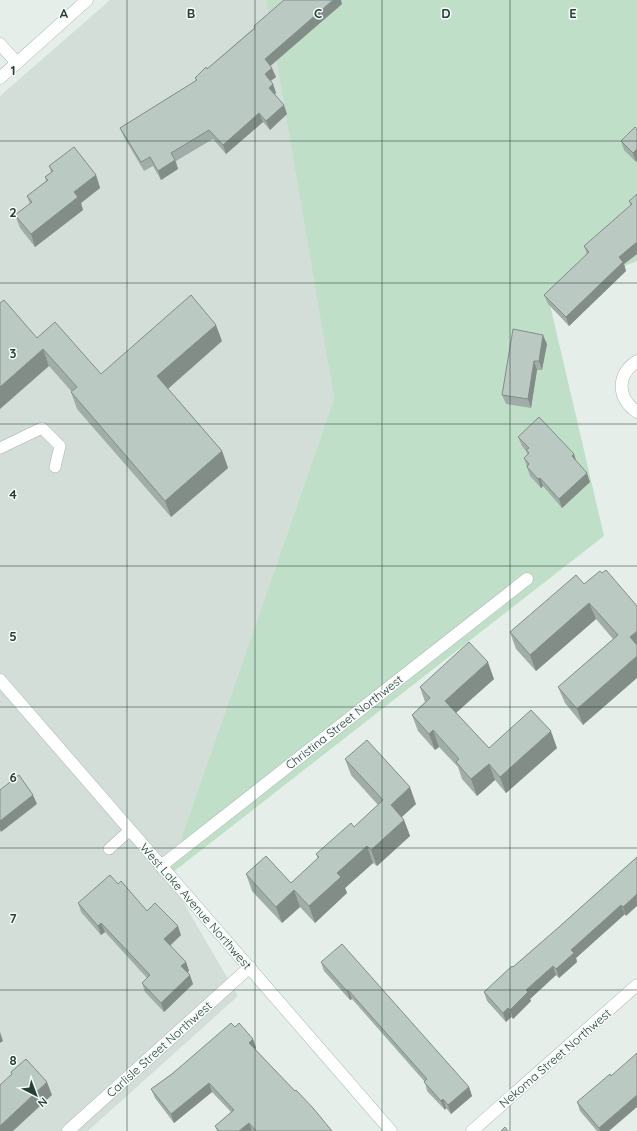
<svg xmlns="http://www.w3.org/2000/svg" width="637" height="1131" font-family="Quicksand,sans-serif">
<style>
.built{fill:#d4ded9}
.green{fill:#c0dfc8}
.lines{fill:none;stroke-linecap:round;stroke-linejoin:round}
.lane-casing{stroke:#a8b6b1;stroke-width:12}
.street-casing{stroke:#a8b6b1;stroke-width:13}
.secondary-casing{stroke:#a4bab2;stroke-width:13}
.lane{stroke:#fff;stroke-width:11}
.street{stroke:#fff;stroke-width:12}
.secondary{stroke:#fff;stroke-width:12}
.wall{fill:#a1ada8}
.shaded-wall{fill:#838d88}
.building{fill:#bbc9c3;stroke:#838d88}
.grid{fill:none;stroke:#254039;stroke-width:1;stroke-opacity:0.55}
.labels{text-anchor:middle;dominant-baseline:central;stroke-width:3;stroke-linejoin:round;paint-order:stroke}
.street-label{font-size:12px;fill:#254039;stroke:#f7fbf9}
.grid-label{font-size:13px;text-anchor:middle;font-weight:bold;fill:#254039;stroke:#f7fbf9;stroke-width:3;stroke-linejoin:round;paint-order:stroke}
</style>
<rect width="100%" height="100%" fill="#e6eeea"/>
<path class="built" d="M110 0H266L334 399 168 876 238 996 88 1131H0V96Z"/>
<path class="green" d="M266 0H637V261L548 296 604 536 168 876 334 399Z"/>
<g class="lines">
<defs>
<g id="lane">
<path d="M0 448 42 428 60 446 55 467"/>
<path d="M109 849 130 830"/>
</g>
<g id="street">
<path d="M0 44 17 63"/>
<path d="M637 361C616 375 617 398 637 412"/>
<path d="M161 866 527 579"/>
<path d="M68 1131 250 967"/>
<path d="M472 1131 637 985"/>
</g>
<g id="secondary">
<path d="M0 78 87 0"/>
<path d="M0 680 391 1131"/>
</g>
</defs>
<use href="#lane" class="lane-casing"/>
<use href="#street" class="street-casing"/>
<use href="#secondary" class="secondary-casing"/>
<use href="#lane" class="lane"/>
<use href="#street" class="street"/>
<use href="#secondary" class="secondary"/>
</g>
<g class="wall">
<path d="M342 4 270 66 276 77 270 81 273 84 276 93 274 95 287 114 270 130 263 122 226 154 213 139 176 161 178 169 161 180 153 166 144 171 124 137 120 128 196 81 195 78 207 69 254 28V26Z"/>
<path d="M637 129 636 162 624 150 621 141Z"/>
<path d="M49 166 96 175 100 188 81 203 83 210 35 247 20 228 15 215 30 204 27 196 46 181 45 177 51 172Z"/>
<path d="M637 194V254L624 264 626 271 569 326 548 304 544 295 587 255 584 246 631 206 629 201Z"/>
<path d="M37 338 101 374 222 341 168 389 222 451 228 468 171 517 77 409 71 392H72L49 366Z"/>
<path d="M547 344 542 370H537L531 408 506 404 502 395Z"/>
<path d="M518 437 574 454 576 461 590 482 562 508 543 486 541 488 530 476 524 458 528 455 526 451 522 446Z"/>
<path d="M584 584 637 606 583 725 565 703 558 687 613 639 596 619 536 671 516 649 510 632Z"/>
<path d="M494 679 456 713 489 748H557L506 793 495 780 477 796 462 779 458 767 439 747 435 750 418 731 412 715 425 702 420 687Z"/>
<path d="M345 759 416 804 402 817 404 820 410 836 377 866 373 863 345 888 347 893 315 923 300 907 282 923 252 891 246 874 291 883 318 859 316 854 354 827 378 805 351 775Z"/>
<path d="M637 857 626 916 625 914 576 958 577 962 559 978 556 975 530 999 531 1001 513 1019 511 1017 506 1022 487 1001 484 992 513 967 559 927Z"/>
<path d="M118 884 147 911 181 935 170 946 186 962 189 971 187 972 193 984 164 1012 145 992 142 983 147 978 105 932 101 935 81 912 78 903Z"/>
<path d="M321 962 469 1087 472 1096 451 1114 446 1108 445 1110 427 1091 425 1082 352 999 350 1000 324 971Z"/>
<path d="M235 1027 253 1039 256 1048 255 1049 332 1131H217L215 1126 231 1112 212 1092 174 1123 155 1098 151 1089Z"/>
<path d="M611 1076 609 1131H597L580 1111 577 1102Z"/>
</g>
<g class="shaded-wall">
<path d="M333 0H341L342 4 268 68 265 59Z"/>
<path d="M272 68 276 77 268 83 265 74Z"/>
<path d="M273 84 276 93 272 97 269 88Z"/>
<path d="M284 105 287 114 270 130 266 121Z"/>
<path d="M259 113 263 122 226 154 223 145Z"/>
<path d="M637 149V161L636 162 633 153Z"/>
<path d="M175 160 178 169 161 180 158 171Z"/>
<path d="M96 175 100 188 81 203 83 210 35 247 31 234 74 192Z"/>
<path d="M637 242V254L624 264 626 271 569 326 566 317 619 257Z"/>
<path d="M216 325 222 341 163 393 157 376Z"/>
<path d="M543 335 547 344 542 370 539 361Z"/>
<path d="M43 349 49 366 0 409V387Z"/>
<path d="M534 361 537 370 531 408 528 399Z"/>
<path d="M222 451 228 468 171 517 165 501Z"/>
<path d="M574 454 577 463 572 456Z"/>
<path d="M587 473 590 482 562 508 559 499Z"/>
<path d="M540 478 543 486 541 488 538 479Z"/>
<path d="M589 603 596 619 536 671 530 655Z"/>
<path d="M637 631V653L630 637Z"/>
<path d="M637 656V678L583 725 577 709Z"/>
<path d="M488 662 494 679 451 717 445 701Z"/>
<path d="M433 730 439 747 435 750 429 734Z"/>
<path d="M551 731 557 748 506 793 500 777Z"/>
<path d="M489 764 495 780 477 796 471 779Z"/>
<path d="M410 787 416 804 397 821 391 805Z"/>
<path d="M33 795 37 804 1 832 0 830V821Z"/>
<path d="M404 820 410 836 377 866 371 850Z"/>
<path d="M367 846 373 863 345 888 347 893 315 923 309 906 337 873Z"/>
<path d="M294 890 300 907 282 923 276 907Z"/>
<path d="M637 894V906L626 916 623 907Z"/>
<path d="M621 905 625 914 576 958 577 962 559 978 556 969 571 950Z"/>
<path d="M101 923 105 932 101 935 98 926Z"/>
<path d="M178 926 181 935 167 948 164 939Z"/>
<path d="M186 962 189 971 185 975 181 966Z"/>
<path d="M553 966 556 975 530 999 531 1001 513 1019 510 1010 526 990Z"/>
<path d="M190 975 193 984 164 1012 161 1003Z"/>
<path d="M348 990 352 999 350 1000 347 991Z"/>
<path d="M508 1008 511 1017 506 1022 503 1013Z"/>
<path d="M0 1032 3 1041 0 1043Z"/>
<path d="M253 1039 256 1048 253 1052 249 1043Z"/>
<path d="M47 1082 52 1095 13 1131H0V1126Z"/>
<path d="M209 1083 212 1092 174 1123 171 1114Z"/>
<path d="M469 1087 472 1096 451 1114 448 1105Z"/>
<path d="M637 1095V1107L609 1131H600L599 1128Z"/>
<path d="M443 1099 446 1108 445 1110 441 1101Z"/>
<path d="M249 1123 252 1131H239Z"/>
</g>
<g class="building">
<path d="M284 0H333L265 59 272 68 265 74 273 84 269 88 284 105 266 121 259 113 223 145 209 130 171 153 175 160 158 171 150 157 141 162 120 128 197 80 195 78 206 67 207 69 255 28 254 26Z"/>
<path d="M635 127 637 129V149L633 153 621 141Z"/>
<path d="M74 147 96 175 74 192 78 197 31 234 15 215 32 202 27 196 48 180 45 177 53 171 49 166Z"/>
<path d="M637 194V242L619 257 623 262 566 317 544 295 589 252 584 246 632 204 629 201Z"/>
<path d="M191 295 216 325 157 376 222 451 165 501 71 392 77 387 43 349 0 387V303L4 300 37 338 55 322 101 374Z"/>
<path d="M513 329 543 335 539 361H534L528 399 502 395Z"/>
<path d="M539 417 574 454 572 456 587 473 559 499 540 478 538 479 527 467 529 464 524 458 529 453 526 450 529 448 518 437Z"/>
<path d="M606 570 637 606V631L630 637 637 645V656L577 709 558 687 618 635 589 603 530 655 510 632 576 575 584 584 600 571 602 573Z"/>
<path d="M469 642 488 662 445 701 489 748 531 710 551 731 500 777 489 764 471 779 456 762 459 759 433 730 429 734 412 715 430 698 420 687Z"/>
<path d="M367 740 410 787 391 805 404 820 371 850 367 846 337 873 341 877 309 906 294 890 276 907 246 874 266 856 291 883 319 857 316 854 351 823 354 827 383 800 345 759Z"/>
<path d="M19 775 33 795 0 821V790Z"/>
<path d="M637 857V894L623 907 621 905 571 950 574 953 556 969 553 966 526 990 528 992 510 1010 508 1008 503 1013 484 992 512 966 513 967 559 927Z"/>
<path d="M110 875 118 884 121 881 147 911 155 903 178 926 164 939 186 962 181 966 190 975 161 1003 142 983 150 975 101 923 98 926 78 903Z"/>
<path d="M342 944 469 1087 448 1105 443 1099 441 1101 424 1082 427 1079 348 990 347 991 321 962Z"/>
<path d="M231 1023 235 1027 239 1023 253 1039 249 1043 295 1091 296 1090 313 1108 332 1131H256L249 1123 239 1131H219L215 1126 234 1110 209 1083 171 1114 151 1089 172 1074Z"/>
<path d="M637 1053V1095L599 1128 577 1102 610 1074 611 1076Z"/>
<path d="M26 1059 47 1082 0 1126V1085L12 1074 11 1072Z"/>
<path d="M505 1127 508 1131H501Z"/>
</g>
<path class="grid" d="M127 0V1131M255 0V1131M382 0V1131M510 0V1131M0 141H637M0 283H637M0 424H637M0 566H637M0 707H637M0 848H637M0 990H637"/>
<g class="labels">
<g class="street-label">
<text transform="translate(344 722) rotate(-38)">Christina Street Northwest</text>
<text transform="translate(196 906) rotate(49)">West Lake Avenue Northwest</text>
<text transform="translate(159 1049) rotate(-42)">Carlisle Street Northwest</text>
<text transform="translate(555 1058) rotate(-41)">Nekoma Street Northwest</text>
</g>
</g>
<g class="grid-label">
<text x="64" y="18">A</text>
<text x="191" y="18">B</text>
<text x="318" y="18">C</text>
<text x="446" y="18">D</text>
<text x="573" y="18">E</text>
<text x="13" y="75">1</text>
<text x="13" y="217">2</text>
<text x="13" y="358">3</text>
<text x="13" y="499">4</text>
<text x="13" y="641">5</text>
<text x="13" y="782">6</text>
<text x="13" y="923">7</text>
<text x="13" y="1065">8</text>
</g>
<g transform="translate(36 1095) rotate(138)" stroke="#f7fbf9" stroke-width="3" paint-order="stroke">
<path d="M0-3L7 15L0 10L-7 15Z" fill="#254039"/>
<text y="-6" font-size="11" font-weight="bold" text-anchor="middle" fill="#254039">N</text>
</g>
</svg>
